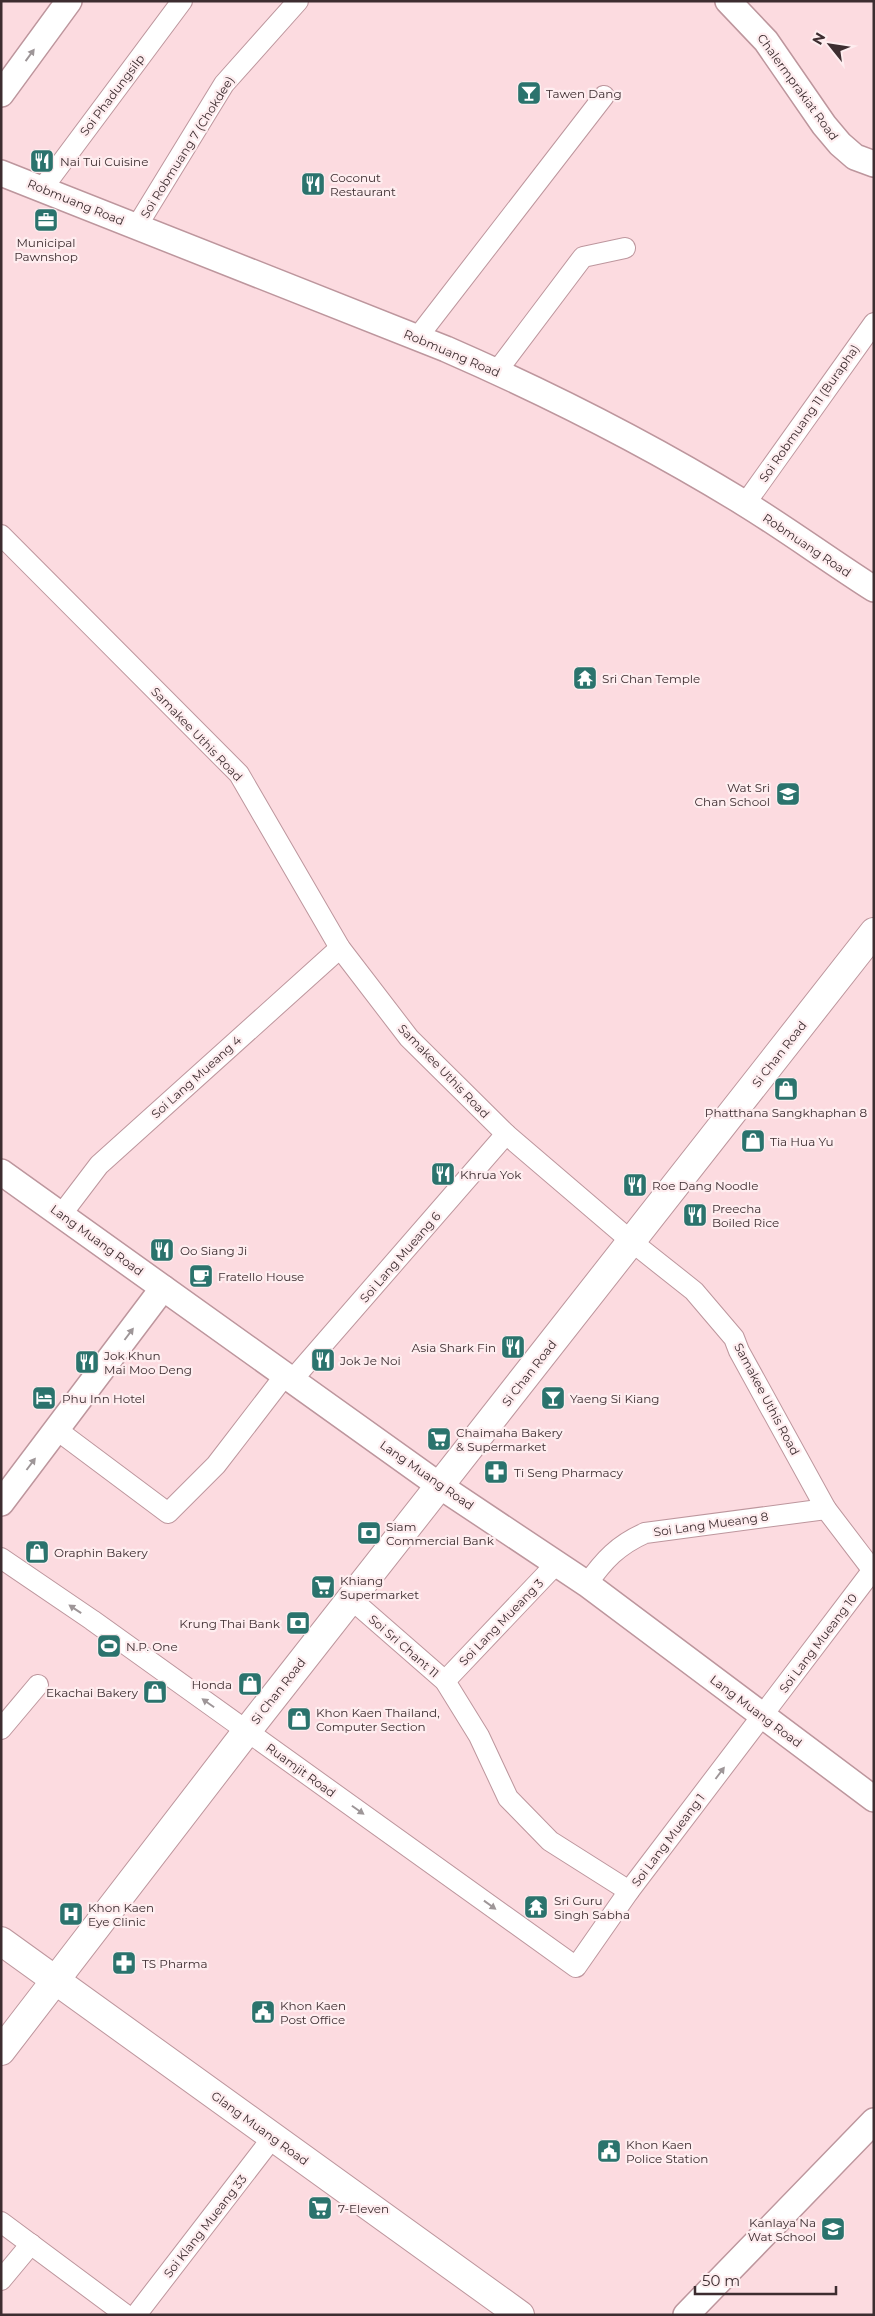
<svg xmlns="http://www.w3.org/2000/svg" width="875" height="2316" font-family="Montserrat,sans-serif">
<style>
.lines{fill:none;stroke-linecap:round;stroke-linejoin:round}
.minor-casing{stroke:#bd969d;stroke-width:22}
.tertiary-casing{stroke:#bd969d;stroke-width:28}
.secondary-casing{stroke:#bd969d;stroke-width:30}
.minor{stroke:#fff;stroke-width:20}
.tertiary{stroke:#fff;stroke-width:25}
.secondary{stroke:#fff;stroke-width:28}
.oneway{fill:#9e9698}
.labels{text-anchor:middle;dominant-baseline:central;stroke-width:4.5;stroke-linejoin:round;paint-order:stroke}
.street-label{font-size:12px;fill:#3d2d30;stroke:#feedef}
.poi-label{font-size:12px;fill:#3d2d30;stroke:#feedef;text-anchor:start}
</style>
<rect width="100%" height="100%" fill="#fcdbe0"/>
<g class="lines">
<defs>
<g id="minor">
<path d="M42 189 182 1"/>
<path d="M137 226 224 84 298 1"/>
<path d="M417 338 604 96"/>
<path d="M497 371 583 257 625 248"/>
<path d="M745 504 874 323"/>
<path d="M1 535 239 774 340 948 409 1038 506 1134 631 1241 694 1291 734 1338 739 1351 826 1509 874 1572"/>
<path d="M61 1215 99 1165 340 948"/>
<path d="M293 1379 506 1134"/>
<path d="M57 1430 168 1513 216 1465 286 1374"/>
<path d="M1 1558 92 1620 576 1967 629 1891 872 1571"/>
<path d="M587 1584C604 1560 618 1545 645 1533L826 1509"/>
<path d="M351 1599 445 1681 479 1736 508 1798 550 1841 629 1891"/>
<path d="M445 1681 557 1563"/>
<path d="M1 1729 38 1685"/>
<path d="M1 2222 126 2315"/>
<path d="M1 2280 31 2244"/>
<path d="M136 2315 273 2137"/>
</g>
<g id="tertiary">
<path d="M728 1 766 41 824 125 840 144 855 157 874 164"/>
<path d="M1 94 69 1"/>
<path d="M1 173 446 349C549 394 648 444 744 503 788 530 830 561 874 589"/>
<path d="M1 1172 440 1486 587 1584 874 1799"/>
<path d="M1 1503 163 1288"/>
<path d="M686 2315 874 2121"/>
</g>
<g id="secondary">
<path d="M1 1941 520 2315"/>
<path d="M1 2051 247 1731 874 932"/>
</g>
</defs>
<use href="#minor" class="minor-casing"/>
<use href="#tertiary" class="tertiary-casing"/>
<use href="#secondary" class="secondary-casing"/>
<use href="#minor" class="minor"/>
<use href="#tertiary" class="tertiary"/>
<use href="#secondary" class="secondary"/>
</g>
<defs><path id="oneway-solid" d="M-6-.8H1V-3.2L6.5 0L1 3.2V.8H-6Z" transform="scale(1.25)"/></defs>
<g class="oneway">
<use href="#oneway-solid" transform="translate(30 55) rotate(-54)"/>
<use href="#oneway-solid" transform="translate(129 1334) rotate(-53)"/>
<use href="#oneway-solid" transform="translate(31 1464) rotate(-53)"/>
<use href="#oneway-solid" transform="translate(75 1609) rotate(-146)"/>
<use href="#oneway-solid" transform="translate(208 1703) rotate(-145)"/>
<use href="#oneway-solid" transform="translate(720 1773) rotate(-53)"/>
<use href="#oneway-solid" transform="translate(358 1810) rotate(35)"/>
<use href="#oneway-solid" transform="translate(490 1905) rotate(36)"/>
</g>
<defs>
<symbol id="bar-square" viewBox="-11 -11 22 22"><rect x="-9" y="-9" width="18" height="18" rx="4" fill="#2b736d" stroke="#feedef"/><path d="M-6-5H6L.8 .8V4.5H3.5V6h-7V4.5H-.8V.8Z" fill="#fff"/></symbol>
<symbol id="restaurant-square" viewBox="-11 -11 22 22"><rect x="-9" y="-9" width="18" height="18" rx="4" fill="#2b736d" stroke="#feedef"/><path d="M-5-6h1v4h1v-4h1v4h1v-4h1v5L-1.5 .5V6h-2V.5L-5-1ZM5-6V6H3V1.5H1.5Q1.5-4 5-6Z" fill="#fff"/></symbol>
<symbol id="office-square" viewBox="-11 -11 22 22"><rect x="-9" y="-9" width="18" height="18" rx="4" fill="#2b736d" stroke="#feedef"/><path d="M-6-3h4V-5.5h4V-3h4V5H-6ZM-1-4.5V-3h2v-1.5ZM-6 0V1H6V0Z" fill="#fff"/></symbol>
<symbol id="temple-square" viewBox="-11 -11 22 22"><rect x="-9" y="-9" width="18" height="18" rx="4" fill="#2b736d" stroke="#feedef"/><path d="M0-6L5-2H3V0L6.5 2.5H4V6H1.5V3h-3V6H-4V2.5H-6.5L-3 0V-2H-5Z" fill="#fff"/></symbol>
<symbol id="school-square" viewBox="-11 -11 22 22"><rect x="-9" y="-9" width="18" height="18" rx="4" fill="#2b736d" stroke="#feedef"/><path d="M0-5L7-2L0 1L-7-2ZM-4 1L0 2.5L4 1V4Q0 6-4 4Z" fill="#fff"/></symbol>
<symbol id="shop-square" viewBox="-11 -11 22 22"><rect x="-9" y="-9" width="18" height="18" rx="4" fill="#2b736d" stroke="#feedef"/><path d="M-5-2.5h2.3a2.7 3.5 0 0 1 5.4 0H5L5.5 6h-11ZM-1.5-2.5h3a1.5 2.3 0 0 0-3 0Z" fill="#fff"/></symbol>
<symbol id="cafe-square" viewBox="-11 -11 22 22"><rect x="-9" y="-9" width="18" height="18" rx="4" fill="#2b736d" stroke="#feedef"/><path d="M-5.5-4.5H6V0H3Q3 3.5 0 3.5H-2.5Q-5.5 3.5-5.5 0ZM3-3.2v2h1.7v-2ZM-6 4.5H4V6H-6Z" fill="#fff"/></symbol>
<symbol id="hotel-square" viewBox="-11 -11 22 22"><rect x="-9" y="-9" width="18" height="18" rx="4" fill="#2b736d" stroke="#feedef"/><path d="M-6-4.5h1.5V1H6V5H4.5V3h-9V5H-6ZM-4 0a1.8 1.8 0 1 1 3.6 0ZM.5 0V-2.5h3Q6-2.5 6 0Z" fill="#fff"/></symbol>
<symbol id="supermarket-square" viewBox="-11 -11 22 22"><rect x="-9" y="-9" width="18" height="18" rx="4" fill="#2b736d" stroke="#feedef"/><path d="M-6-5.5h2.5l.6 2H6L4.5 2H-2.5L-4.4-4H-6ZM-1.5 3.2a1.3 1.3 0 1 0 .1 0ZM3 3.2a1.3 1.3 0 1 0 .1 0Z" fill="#fff"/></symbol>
<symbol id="pharmacy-square" viewBox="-11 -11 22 22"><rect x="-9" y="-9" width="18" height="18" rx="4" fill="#2b736d" stroke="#feedef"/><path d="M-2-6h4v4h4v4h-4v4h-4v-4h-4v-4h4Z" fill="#fff"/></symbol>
<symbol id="bank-square" viewBox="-11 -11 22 22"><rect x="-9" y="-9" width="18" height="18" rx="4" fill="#2b736d" stroke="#feedef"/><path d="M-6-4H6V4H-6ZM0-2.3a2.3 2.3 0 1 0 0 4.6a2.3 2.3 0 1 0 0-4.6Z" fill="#fff"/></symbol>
<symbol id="stadium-square" viewBox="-11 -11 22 22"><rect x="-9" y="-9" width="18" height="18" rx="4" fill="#2b736d" stroke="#feedef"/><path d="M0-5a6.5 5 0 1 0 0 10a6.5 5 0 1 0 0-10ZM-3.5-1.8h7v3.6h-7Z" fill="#fff"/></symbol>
<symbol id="hospital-square" viewBox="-11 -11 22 22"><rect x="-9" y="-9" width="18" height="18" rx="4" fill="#2b736d" stroke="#feedef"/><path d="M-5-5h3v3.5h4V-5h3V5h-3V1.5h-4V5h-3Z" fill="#fff"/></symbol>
<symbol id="civic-square" viewBox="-11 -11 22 22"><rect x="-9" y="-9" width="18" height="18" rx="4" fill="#2b736d" stroke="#feedef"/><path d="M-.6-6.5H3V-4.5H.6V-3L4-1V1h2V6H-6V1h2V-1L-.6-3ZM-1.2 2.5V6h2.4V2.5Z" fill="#fff"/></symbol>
</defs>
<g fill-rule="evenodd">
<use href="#bar-square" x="515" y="79" width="28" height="28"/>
<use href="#restaurant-square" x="28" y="147" width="28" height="28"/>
<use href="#restaurant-square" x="299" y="170" width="28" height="28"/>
<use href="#office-square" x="32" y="206" width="28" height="28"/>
<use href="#temple-square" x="571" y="664" width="28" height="28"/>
<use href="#school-square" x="774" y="780" width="28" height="28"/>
<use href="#shop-square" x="772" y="1075" width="28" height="28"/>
<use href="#shop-square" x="739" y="1127" width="28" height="28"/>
<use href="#restaurant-square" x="429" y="1160" width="28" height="28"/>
<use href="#restaurant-square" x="621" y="1171" width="28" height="28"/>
<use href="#restaurant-square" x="681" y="1201" width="28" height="28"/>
<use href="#restaurant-square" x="148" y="1236" width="28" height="28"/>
<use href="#cafe-square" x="187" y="1262" width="28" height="28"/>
<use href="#restaurant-square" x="499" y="1333" width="28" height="28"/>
<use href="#restaurant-square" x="309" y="1346" width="28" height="28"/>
<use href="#restaurant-square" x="73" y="1348" width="28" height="28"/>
<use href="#hotel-square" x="30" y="1384" width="28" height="28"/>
<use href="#bar-square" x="539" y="1384" width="28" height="28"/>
<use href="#supermarket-square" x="425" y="1425" width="28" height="28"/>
<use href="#pharmacy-square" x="482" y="1458" width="28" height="28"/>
<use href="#bank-square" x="355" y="1519" width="28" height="28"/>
<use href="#shop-square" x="23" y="1538" width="28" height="28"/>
<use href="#supermarket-square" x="309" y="1573" width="28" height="28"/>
<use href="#bank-square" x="284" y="1609" width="28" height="28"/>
<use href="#stadium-square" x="95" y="1632" width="28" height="28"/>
<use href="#shop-square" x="236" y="1670" width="28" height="28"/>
<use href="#shop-square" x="141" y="1678" width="28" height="28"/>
<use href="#shop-square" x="285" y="1705" width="28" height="28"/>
<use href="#temple-square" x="522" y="1893" width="28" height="28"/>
<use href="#hospital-square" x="57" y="1900" width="28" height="28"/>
<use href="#pharmacy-square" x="110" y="1949" width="28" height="28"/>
<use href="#civic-square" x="249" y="1998" width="28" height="28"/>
<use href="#civic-square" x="595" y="2137" width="28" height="28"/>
<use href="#supermarket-square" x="306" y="2194" width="28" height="28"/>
<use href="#school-square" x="819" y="2215" width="28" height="28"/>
</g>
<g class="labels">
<g class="street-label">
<text transform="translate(798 87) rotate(54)">Chalermprakiat Road</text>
<text transform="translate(112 95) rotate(-53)">Soi Phadungsilp</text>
<text transform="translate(187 147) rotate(-58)">Soi Robmuang 7 (Chokdee)</text>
<text transform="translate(76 202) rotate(22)">Robmuang Road</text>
<text transform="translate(452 353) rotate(23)">Robmuang Road</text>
<text transform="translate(809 413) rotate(-55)">Soi Robmuang 11 (Burapha)</text>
<text transform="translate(807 545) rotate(34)">Robmuang Road</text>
<text transform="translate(197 734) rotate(46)">Samakee Uthis Road</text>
<text transform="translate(779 1054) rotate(-52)">Si Chan Road</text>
<text transform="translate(444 1071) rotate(46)">Samakee Uthis Road</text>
<text transform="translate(196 1077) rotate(-42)">Soi Lang Mueang 4</text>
<text transform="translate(97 1240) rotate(36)">Lang Muang Road</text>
<text transform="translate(400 1257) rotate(-49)">Soi Lang Mueang 6</text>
<text transform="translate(529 1373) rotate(-52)">Si Chan Road</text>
<text transform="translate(767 1399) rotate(62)">Samakee Uthis Road</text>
<text transform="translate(427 1475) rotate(35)">Lang Muang Road</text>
<text transform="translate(711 1524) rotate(-8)">Soi Lang Mueang 8</text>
<text transform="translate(501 1622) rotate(-46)">Soi Lang Mueang 3</text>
<text transform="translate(818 1643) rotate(-53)">Soi Lang Mueang 10</text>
<text transform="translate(404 1646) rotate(41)">Soi Sri Chant 11</text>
<text transform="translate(278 1691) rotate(-52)">Si Chan Road</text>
<text transform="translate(756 1711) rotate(37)">Lang Muang Road</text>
<text transform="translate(301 1770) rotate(36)">Ruamjit Road</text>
<text transform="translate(668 1840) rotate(-53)">Soi Lang Mueang 1</text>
<text transform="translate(260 2128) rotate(36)">Glang Muang Road</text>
<text transform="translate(205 2226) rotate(-52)">Soi Klang Mueang 33</text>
</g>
<g class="poi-label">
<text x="546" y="93">Tawen Dang</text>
<text x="60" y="161">Nai Tui Cuisine</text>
<text x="330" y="177">Coconut<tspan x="330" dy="14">Restaurant</tspan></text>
<text x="46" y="242" text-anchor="middle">Municipal<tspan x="46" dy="14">Pawnshop</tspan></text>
<text x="602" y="678">Sri Chan Temple</text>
<text x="770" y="787" text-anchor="end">Wat Sri<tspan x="770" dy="14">Chan School</tspan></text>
<text x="786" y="1112" text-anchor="middle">Phatthana Sangkhaphan 8</text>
<text x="770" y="1141">Tia Hua Yu</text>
<text x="460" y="1174">Khrua Yok</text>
<text x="652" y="1185">Roe Dang Noodle</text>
<text x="712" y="1208">Preecha<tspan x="712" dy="14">Boiled Rice</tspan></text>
<text x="180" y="1250">Oo Siang Ji</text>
<text x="218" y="1276">Fratello House</text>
<text x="496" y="1347" text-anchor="end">Asia Shark Fin</text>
<text x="104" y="1355">Jok Khun<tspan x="104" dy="14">Mai Moo Deng</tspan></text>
<text x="340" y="1360">Jok Je Noi</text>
<text x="62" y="1398">Phu Inn Hotel</text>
<text x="570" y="1398">Yaeng Si Kiang</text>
<text x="456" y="1432">Chaimaha Bakery<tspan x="456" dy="14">&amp; Supermarket</tspan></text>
<text x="514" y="1472">Ti Seng Pharmacy</text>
<text x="386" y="1526">Siam<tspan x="386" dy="14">Commercial Bank</tspan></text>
<text x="54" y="1552">Oraphin Bakery</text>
<text x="340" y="1580">Khiang<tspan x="340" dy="14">Supermarket</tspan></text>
<text x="280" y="1623" text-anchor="end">Krung Thai Bank</text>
<text x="126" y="1646">N.P. One</text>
<text x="232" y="1684" text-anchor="end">Honda</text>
<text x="138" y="1692" text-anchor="end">Ekachai Bakery</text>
<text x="316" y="1712">Khon Kaen Thailand,<tspan x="316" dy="14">Computer Section</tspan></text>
<text x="554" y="1900">Sri Guru<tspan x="554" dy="14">Singh Sabha</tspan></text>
<text x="88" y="1907">Khon Kaen<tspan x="88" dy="14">Eye Clinic</tspan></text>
<text x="142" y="1963">TS Pharma</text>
<text x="280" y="2005">Khon Kaen<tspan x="280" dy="14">Post Office</tspan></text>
<text x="626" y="2144">Khon Kaen<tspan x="626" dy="14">Police Station</tspan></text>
<text x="338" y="2208">7-Eleven</text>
<text x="816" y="2222" text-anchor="end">Kanlaya Na<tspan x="816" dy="14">Wat School</tspan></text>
</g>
</g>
<rect width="875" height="2316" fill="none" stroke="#3d2d30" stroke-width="5"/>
<g transform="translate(830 45) rotate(300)" stroke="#feedef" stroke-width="4" paint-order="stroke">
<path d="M0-4L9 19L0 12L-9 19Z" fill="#3d2d30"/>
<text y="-8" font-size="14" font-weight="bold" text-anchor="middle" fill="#3d2d30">N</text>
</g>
<path d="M695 2286v8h141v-8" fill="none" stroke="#3d2d30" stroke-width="2.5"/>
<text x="702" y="2286" font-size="15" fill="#3d2d30" stroke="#feedef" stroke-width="4" paint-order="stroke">50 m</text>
</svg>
